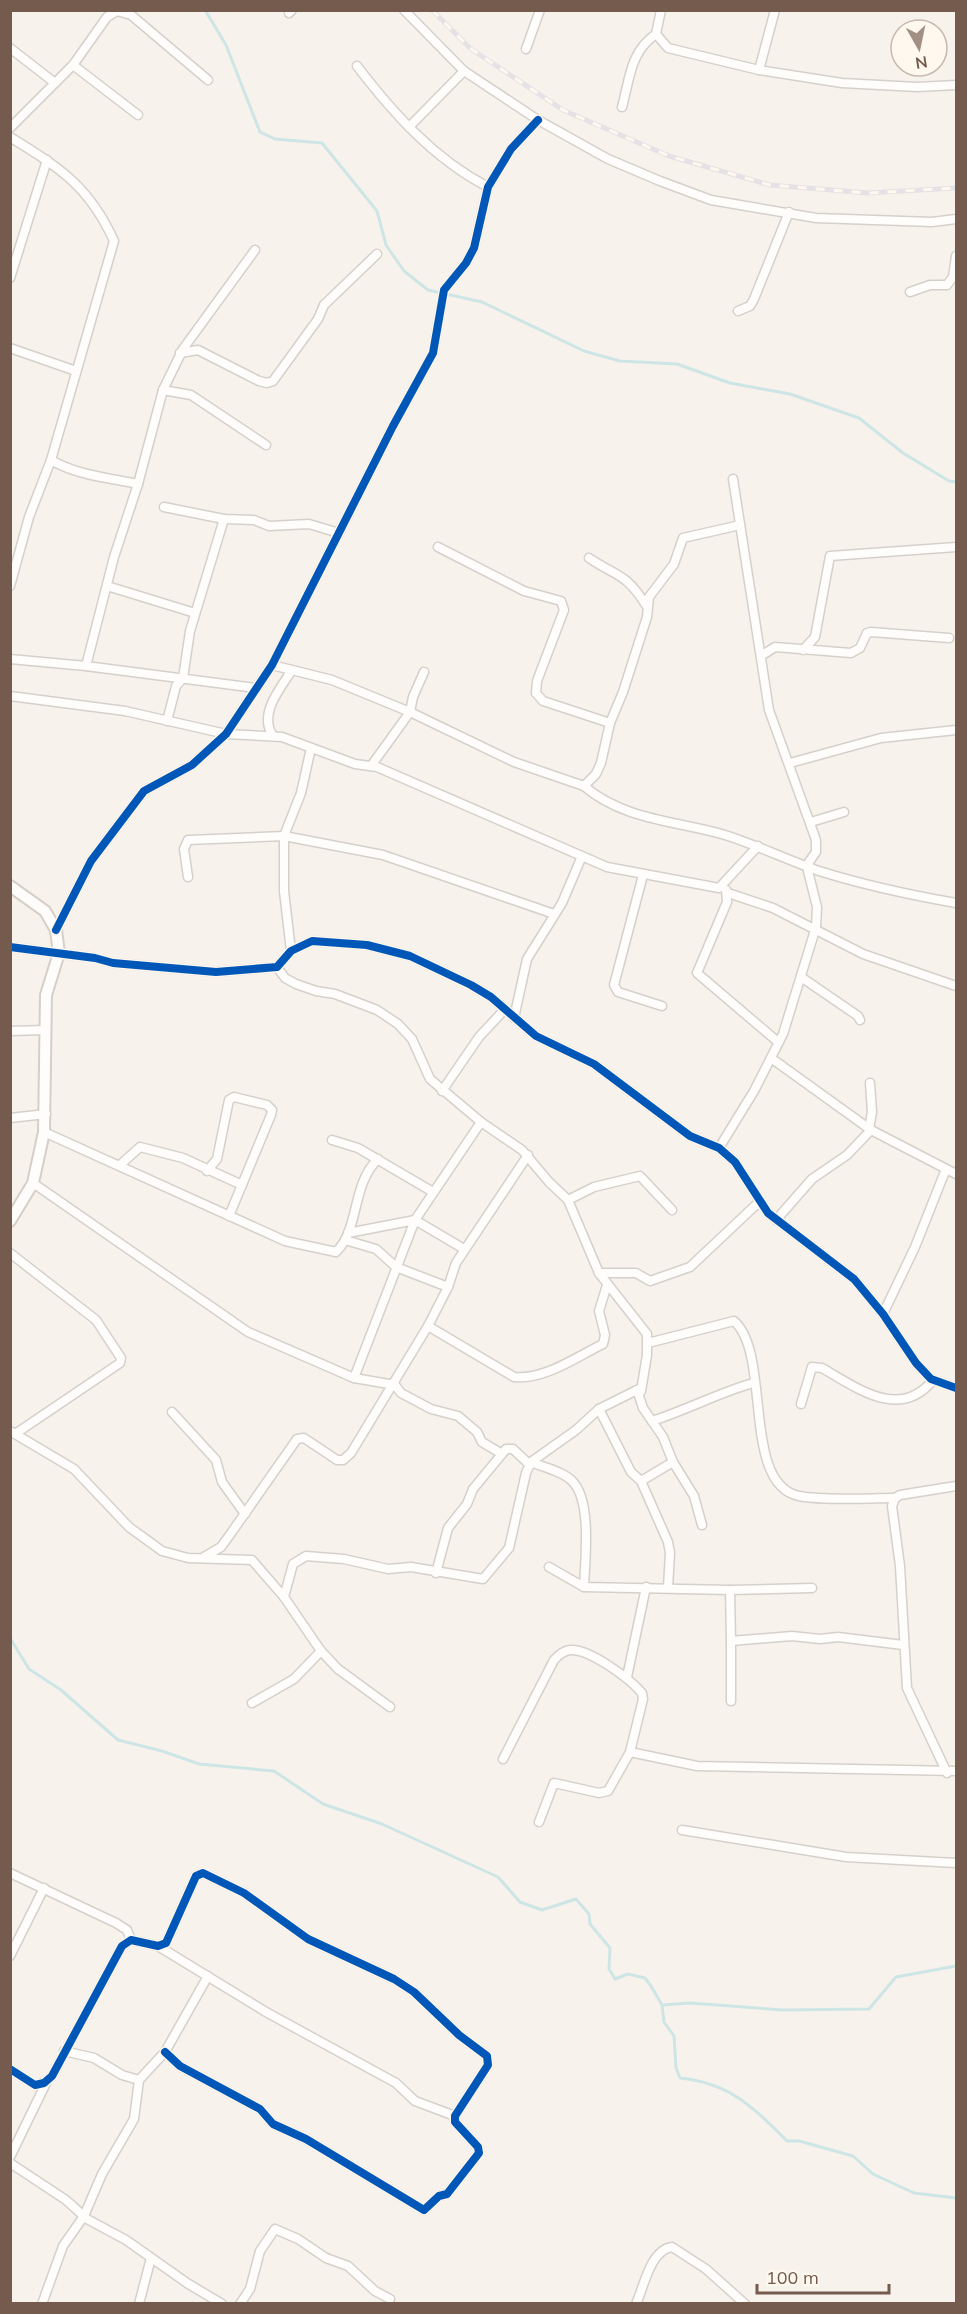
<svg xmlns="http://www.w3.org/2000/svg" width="967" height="2314" font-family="Mulish,sans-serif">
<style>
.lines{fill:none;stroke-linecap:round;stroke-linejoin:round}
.stream{stroke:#cee5e6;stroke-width:3}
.street-casing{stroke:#d6d0ca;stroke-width:11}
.secondary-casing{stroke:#d6cfc8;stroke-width:14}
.street{stroke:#fefdfc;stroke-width:8}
.secondary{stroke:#fefdfc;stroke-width:10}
.rail-casing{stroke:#e5e2e5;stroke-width:5}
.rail{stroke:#fef8ee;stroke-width:3;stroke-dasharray:9;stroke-linecap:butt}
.cycleway-casing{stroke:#fef8ee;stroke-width:11}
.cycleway{stroke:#0057b8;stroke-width:8}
</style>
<rect width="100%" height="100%" fill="#f7f3ec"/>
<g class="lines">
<g class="stream">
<path d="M205 10 226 45 260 132 275 139 322 143 377 211 386 245 404 271 428 290 482 302 584 351 620 361 677 364 730 383 790 394 859 418 903 453 949 481 956 482"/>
<path d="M10 1638 29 1669 61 1690 118 1740 162 1751 199 1764 274 1771 323 1804 382 1824 498 1877 520 1902 542 1910 576 1899 589 1914 590 1924 610 1948 609 1969 615 1979 628 1974 645 1978 651 1986 662 2005 664 2022 674 2036 676 2068 680 2078C730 2083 753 2107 787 2141H799L853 2156 873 2174 914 2193 956 2198"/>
<path d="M663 2005 690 2003 783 2010 869 2009 896 1977 956 1966"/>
</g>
<defs>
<g id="street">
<path d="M404 10 464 71 538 120 608 159 660 181 711 200 816 218 932 222 956 219"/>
<path d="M289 13 292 10"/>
<path d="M656 34 668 48 759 70 842 83 917 87 956 85"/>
<path d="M656 34 661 10"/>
<path d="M10 48 55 83"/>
<path d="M526 49 540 10"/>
<path d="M73 65 138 115"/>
<path d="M357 66C393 113 434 159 488 187"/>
<path d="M759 70 775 10"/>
<path d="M622 107C630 78 630 52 656 34"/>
<path d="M409 127 464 71"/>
<path d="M10 128 73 65 107 17 117 11 131 15 208 80"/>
<path d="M10 137C60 168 89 186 114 241L51 460 29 517 10 586"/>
<path d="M10 278 47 160"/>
<path d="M910 292 930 285H947L953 277 956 256"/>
<path d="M738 311 750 306 754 299 789 212"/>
<path d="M10 348 76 371"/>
<path d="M180 353 198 350 259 381 267 383 273 381 318 319 324 305 377 254"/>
<path d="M163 390 191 395 266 445"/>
<path d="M51 460C76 475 110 478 138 484"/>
<path d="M164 507 224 519 254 520 269 526 309 524 339 533"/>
<path d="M438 547 524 591 561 601 564 610 537 681 536 693 543 701 610 723"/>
<path d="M589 558C617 577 625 572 646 605"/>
<path d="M107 586 195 613"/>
<path d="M803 650 815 637 830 556 956 547"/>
<path d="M761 656 775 647 851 653 860 648 867 633 871 632 949 638"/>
<path d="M10 659 86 666 256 688"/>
<path d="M272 665 332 680 410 712 514 762 584 786 596 774 601 763 610 723 623 692 647 617 649 597 674 564 683 538 740 525"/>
<path d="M86 666 114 557 138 484 163 390 183 349 255 250"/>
<path d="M10 696 125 711 226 734 282 737 355 764 377 767 607 867 719 888 758 846"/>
<path d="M167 721 176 686 183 678 190 631 224 519"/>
<path d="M273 736C258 714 280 689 292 670"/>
<path d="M790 763 881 738 956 730"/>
<path d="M371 766 410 712 413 697 424 672"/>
<path d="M584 786C623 820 677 821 725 835 757 845 787 860 819 871 864 885 910 895 956 903"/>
<path d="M811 822 844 812"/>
<path d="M643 875 614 985 618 992 662 1006"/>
<path d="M188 877 184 849 188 840 284 836 383 855 554 914"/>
<path d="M726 890 727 902 697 973 778 1042"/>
<path d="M728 893 773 908 863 954 956 986"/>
<path d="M56 930 91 861 144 791 192 765 226 734 272 665 393 426 433 353 444 290 466 263 474 248 488 187 511 149 538 120"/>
<path d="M10 947 95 958 113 963 216 972 277 967 291 951 312 941 367 945 410 956 471 985 491 997 536 1036 594 1064 690 1136 719 1148 735 1162 768 1213 854 1279 883 1314 916 1363 931 1379 956 1388"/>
<path d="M291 951 284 891V836L301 793 311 748"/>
<path d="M277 967 285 978 296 984 316 991 335 994 377 1010 398 1024 412 1039 430 1079 481 1122 522 1150 549 1182 568 1200 599 1273 647 1334V1355L641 1391 637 1390 643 1408 663 1437 673 1462 694 1496 702 1525"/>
<path d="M801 977 858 1016 860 1020"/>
<path d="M514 1018 527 959 562 903 582 856"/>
<path d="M10 1031 45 1030"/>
<path d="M771 1058 871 1130 956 1174"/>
<path d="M442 1091 479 1037 505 1009"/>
<path d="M10 1118 46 1114"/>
<path d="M869 1129 872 1112 870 1083"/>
<path d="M44 1132 285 1241 336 1252C360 1229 351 1185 378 1159"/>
<path d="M332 1140 358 1148 433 1192"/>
<path d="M719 1148 754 1091 783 1034 816 927 817 907 808 871 809 862 816 852V840L769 710 733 479"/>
<path d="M120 1165 140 1147 183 1158 242 1185"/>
<path d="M207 1171 217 1159 229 1100 234 1097 267 1105 272 1110 271 1115 229 1216"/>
<path d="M33 1183 248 1332 354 1378 395 1385 401 1393 431 1409 458 1416 477 1432 482 1442 502 1454"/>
<path d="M568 1200 594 1187 640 1176 672 1210"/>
<path d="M776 1220 812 1179 847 1155 871 1130"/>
<path d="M348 1233 415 1220 464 1249"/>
<path d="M345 1240 376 1249 396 1267 448 1287"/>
<path d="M10 1253 96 1320 121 1358 120 1363 15 1434"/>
<path d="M599 1273H636L650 1281 690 1267 759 1202"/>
<path d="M883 1314 915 1247 946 1169"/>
<path d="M428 1326 514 1377C545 1380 576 1357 603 1344L605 1335 599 1311 607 1285"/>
<path d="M648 1343 734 1321C772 1354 741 1484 799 1496 825 1501 867 1498 895 1498"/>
<path d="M354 1378 415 1220 481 1122"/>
<path d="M801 1404 812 1367 822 1368C857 1388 900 1421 933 1380"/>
<path d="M599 1409 631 1472 641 1481"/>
<path d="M172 1412 216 1460 222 1482 245 1514"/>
<path d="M652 1421C687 1410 718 1393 753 1383"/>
<path d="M10 1431 74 1469 129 1527 162 1551 188 1558 252 1560 284 1597 293 1564 306 1556 344 1559 388 1569 411 1567 483 1579 509 1548 526 1473 531 1462 576 1430 599 1409 637 1390"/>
<path d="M531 1462C543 1467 565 1472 573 1482 592 1502 585 1561 584 1587"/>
<path d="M204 1557 221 1547 229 1536 297 1439 304 1438 337 1460H343L351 1453 428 1326 448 1287 456 1263 528 1155"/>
<path d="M549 1567 584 1587 730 1590 812 1588"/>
<path d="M436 1573 448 1528 467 1504 473 1489 502 1454 506 1449H513L530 1465"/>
<path d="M668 1587 670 1553 668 1542 641 1481 673 1462"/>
<path d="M730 1590 731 1641 792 1636 820 1639 838 1637 903 1645"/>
<path d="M284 1597 321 1651 338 1669 390 1707"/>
<path d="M627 1677 646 1587"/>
<path d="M731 1701V1641"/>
<path d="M252 1703 294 1679 321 1651"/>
<path d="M630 1752 697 1766 956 1771"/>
<path d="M503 1759 554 1660C559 1655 563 1651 570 1650 589 1648 630 1679 642 1693L643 1699 630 1752 608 1791 599 1793 554 1783 539 1822"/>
<path d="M947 1773 907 1688 900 1566 892 1506 895 1498 900 1495 956 1486"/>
<path d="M682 1830 846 1857 956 1863"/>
<path d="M10 1873 116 1923 127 1930 131 1940"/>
<path d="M158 1946 266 2012 396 2083 415 2101 455 2116"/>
<path d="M10 1956 44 1888"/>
<path d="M64 2051 94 2058 122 2075 139 2080"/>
<path d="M10 2069 35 2085 44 2083 52 2076 122 1946 131 1940 158 1946 166 1943 196 1876 203 1873 244 1893 308 1939 394 1979 414 1992 459 2035 487 2056 488 2065 455 2116V2122L478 2147 479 2153 447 2194 439 2196 424 2210 306 2139 273 2124 260 2109 180 2066 165 2052"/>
<path d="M10 2157 47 2081"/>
<path d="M10 2163 66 2200 87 2219 126 2240 187 2283 222 2304"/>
<path d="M42 2304 63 2246 84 2216 102 2174 134 2119 139 2080 165 2052 208 1976"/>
<path d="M139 2304 151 2258"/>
<path d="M240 2304 250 2289 260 2251 275 2229 298 2239 326 2258 348 2266 375 2291 390 2299"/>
<path d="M636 2304C644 2287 650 2250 672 2247L706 2269 745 2304"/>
</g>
<path id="secondary" d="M10 886 45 911 56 930 59 953 46 995 44 1132 33 1183 10 1221"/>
</defs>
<use href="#street" class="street-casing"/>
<use href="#secondary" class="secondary-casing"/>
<use href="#street" class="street"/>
<use href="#secondary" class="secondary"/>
<defs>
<path id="rail" d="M432 10 471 49 563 110 669 156 770 185 868 193 956 188"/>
</defs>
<use href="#rail" class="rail-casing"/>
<use href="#rail" class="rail"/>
<defs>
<g id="cycleway">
<path d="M56 930 91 861 144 791 192 765 226 734 272 665 393 426 433 353 444 290 466 263 474 248 488 187 511 149 538 120"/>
<path d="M10 947 95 958 113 963 216 972 277 967 291 951 312 941 367 945 410 956 471 985 491 997 536 1036 594 1064 690 1136 719 1148 735 1162 768 1213 854 1279 883 1314 916 1363 931 1379 956 1388"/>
<path d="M10 2069 35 2085 44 2083 52 2076 122 1946 131 1940 158 1946 166 1943 196 1876 203 1873 244 1893 308 1939 394 1979 414 1992 459 2035 487 2056 488 2065 455 2116V2122L478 2147 479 2153 447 2194 439 2196 424 2210 306 2139 273 2124 260 2109 180 2066 165 2052"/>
</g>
</defs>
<use href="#cycleway" class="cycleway-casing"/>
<use href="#cycleway" class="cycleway"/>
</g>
<rect width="967" height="2314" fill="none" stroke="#745b4d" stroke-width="24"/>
<g transform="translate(919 48) rotate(171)"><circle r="28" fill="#fef8ee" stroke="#c7b9ae" stroke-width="1.5"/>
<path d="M0-4.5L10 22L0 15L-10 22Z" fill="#a29085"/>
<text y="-9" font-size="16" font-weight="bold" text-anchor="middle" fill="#745b4d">N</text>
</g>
<path d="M757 2284v9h132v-9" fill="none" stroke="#745b4d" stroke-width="3"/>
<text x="766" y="2284" font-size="18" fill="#745b4d" stroke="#fef8ee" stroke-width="4.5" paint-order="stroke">100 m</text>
</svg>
